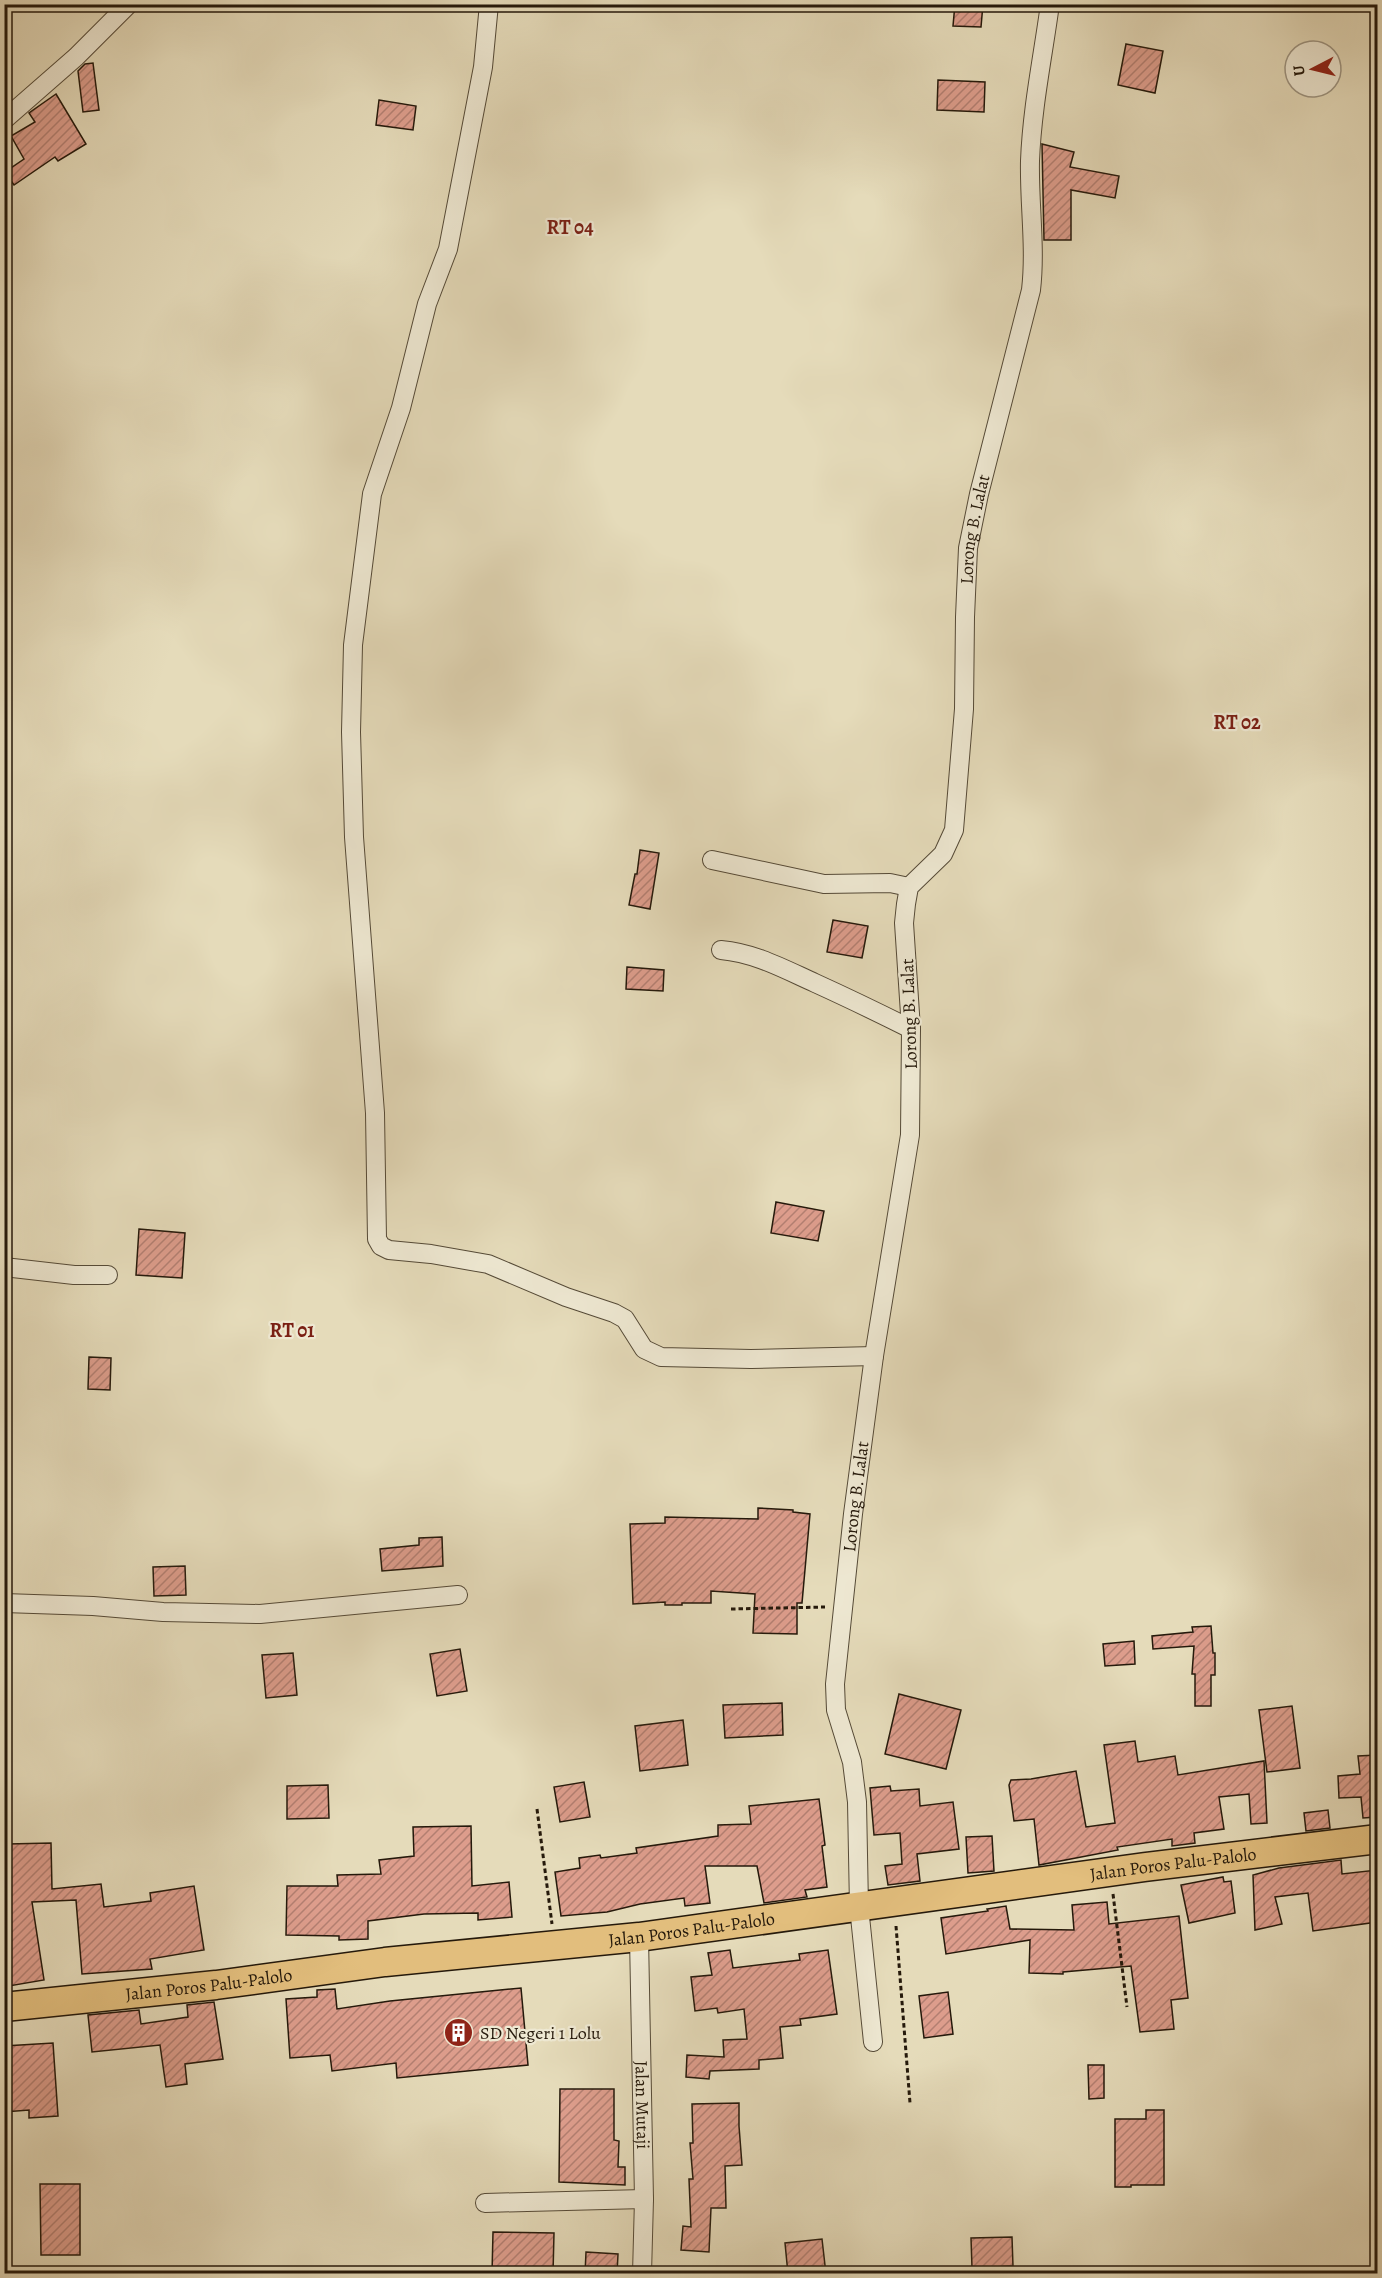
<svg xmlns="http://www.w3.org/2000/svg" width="1382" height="2278" font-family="Alegreya,serif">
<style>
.building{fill:url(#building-hatch);stroke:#25190b;stroke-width:1.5}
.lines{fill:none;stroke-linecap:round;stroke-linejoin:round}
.street-casing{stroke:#554a37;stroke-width:20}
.primary-casing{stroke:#25190b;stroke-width:31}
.path{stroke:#25190b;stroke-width:3;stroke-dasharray:4.5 3;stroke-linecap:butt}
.street{stroke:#eee8d2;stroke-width:18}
.primary{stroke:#e2be7d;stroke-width:28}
.labels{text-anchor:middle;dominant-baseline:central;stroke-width:4.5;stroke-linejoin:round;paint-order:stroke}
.street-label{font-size:18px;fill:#25190b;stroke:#eee8d2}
.poi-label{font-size:18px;fill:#25190b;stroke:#eee8d2;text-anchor:start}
.neighbourhood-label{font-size:20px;font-weight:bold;fill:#7a1f14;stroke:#eee8d2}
</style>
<defs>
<pattern id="building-hatch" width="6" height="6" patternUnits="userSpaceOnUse" patternTransform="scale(1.5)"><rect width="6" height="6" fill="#dd9d8c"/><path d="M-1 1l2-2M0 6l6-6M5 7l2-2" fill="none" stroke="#b37f71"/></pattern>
</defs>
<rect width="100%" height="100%" fill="#e5dbba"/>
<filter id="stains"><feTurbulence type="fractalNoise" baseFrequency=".00333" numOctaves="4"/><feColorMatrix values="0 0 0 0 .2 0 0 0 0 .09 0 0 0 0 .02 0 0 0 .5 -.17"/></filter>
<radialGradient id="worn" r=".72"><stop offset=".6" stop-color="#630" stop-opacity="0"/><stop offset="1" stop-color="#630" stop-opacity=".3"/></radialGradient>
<g class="building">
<path d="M955 4H983L981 27 953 26Z"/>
<path d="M1126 44 1163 51 1155 93 1118 85Z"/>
<path d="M93 63 99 110 83 112 78 71 85 64Z"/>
<path d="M938 80 985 82 984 112 937 110Z"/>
<path d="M56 94 86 144 58 161 55 157 14 185 5 172 24 159 11 136 35 122 29 113Z"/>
<path d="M379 100 416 106 413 130 376 125Z"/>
<path d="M1042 144 1074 152 1070 167 1119 176 1115 198 1071 190V240H1044Z"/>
<path d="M640 850 659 853 650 909 629 905 635 874H637Z"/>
<path d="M833 920 868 926 862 958 827 952Z"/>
<path d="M627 967 664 970 663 991 626 989Z"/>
<path d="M776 1202 824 1211 818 1241 771 1233Z"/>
<path d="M139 1229 185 1233 182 1278 136 1275Z"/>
<path d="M89 1357 111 1358 110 1390 88 1389Z"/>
<path d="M758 1508 793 1510V1512L810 1514 802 1603H797V1634L753 1633 755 1594 711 1591V1603H682V1605H665V1602L633 1604 630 1524 665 1523V1517L758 1519Z"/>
<path d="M442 1537 443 1566 382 1571 380 1549 419 1545V1538Z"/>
<path d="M185 1566 186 1595 154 1596 153 1567Z"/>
<path d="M1211 1626 1213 1653H1215V1675H1211V1706H1195V1674H1192L1194 1646 1153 1649 1152 1636 1193 1632 1192 1627Z"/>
<path d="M1134 1641 1135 1664 1105 1666 1103 1644Z"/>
<path d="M460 1649 467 1691 437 1696 430 1654Z"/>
<path d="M293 1653 297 1695 266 1698 262 1655Z"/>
<path d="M899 1694 961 1710 946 1769 885 1754Z"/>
<path d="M782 1703 783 1735 725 1738 723 1705Z"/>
<path d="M1292 1706 1300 1768 1267 1772 1259 1710Z"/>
<path d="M683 1720 688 1765 640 1771 635 1726Z"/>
<path d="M1135 1741 1138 1762 1175 1756 1178 1775 1264 1761 1267 1823 1251 1824 1249 1794 1219 1797 1224 1829 1194 1833 1195 1843 1172 1846V1839L1117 1847 1118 1850 1039 1865 1034 1819 1014 1821 1009 1785 1011 1780 1031 1779 1076 1771 1086 1827 1115 1823 1104 1745Z"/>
<path d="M1377 1755V1817L1363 1818 1361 1797 1339 1798 1338 1776 1360 1774 1358 1756Z"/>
<path d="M584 1782 590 1817 560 1822 554 1787Z"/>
<path d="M328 1785 329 1818 287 1819V1786Z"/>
<path d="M890 1786 891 1791 919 1789 920 1806 953 1802 959 1849 917 1854 920 1881 888 1885 885 1866 902 1864 900 1833 874 1835 870 1788Z"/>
<path d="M819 1799 825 1845 822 1846 827 1887 805 1890 807 1897 764 1903 757 1866H705L710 1903 685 1906 684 1898 640 1904 607 1912 561 1916 555 1872 580 1868 579 1858 600 1855 601 1858 637 1853 636 1848 718 1836V1825L751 1824 749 1806Z"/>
<path d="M1328 1810 1330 1828 1306 1831 1304 1813Z"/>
<path d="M471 1826 472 1886 509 1882 512 1917 478 1920V1913L424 1914 368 1921V1939L339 1940V1936L286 1935 287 1886H338L337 1875 381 1874 379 1860 414 1856 413 1827Z"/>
<path d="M992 1836 994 1871 968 1873 966 1837Z"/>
<path d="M51 1843 52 1889 101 1884 104 1907 151 1901 150 1893 194 1886 204 1950 150 1959 152 1969 82 1974 76 1900 32 1902 44 1980 9 1986 4 1959V1927L10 1926 8 1844Z"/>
<path d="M1341 1860 1342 1874 1377 1870V1922L1313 1931 1308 1893 1275 1897 1282 1924 1255 1930 1253 1875 1279 1868Z"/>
<path d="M1223 1877 1224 1882 1231 1881 1235 1913 1189 1923 1181 1885Z"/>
<path d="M1107 1902 1109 1924 1179 1916 1188 1998 1171 2000 1174 2029 1140 2032 1131 1966 1063 1972V1974L1029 1973 1030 1940 946 1954 941 1918 988 1911 987 1909 1006 1906 1010 1929 1074 1930 1072 1905Z"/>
<path d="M730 1950 733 1968 800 1960 799 1954 828 1950 837 2014 800 2019 801 2025 780 2027 783 2058 759 2060V2069L710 2071 709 2079 686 2077 687 2055 724 2057 723 2040 747 2039 744 2009 718 2013 717 2008 695 2011 691 1977 712 1975 708 1953Z"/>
<path d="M521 1988 528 2065 397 2078 396 2063 332 2071 330 2055 290 2058 286 1999 317 1997V1990L335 1989 337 2009 390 2001Z"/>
<path d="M948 1992 953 2034 924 2038 919 1996Z"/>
<path d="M214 2002 223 2059 185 2064 187 2084 166 2087 160 2045 92 2052 88 2015 139 2010 141 2024 188 2017 187 2005Z"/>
<path d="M53 2043 58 2116 29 2118V2110L4 2112V2046Z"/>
<path d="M1088 2065H1104V2098L1089 2099Z"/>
<path d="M560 2089H614V2140L619 2141 618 2167H625V2185L559 2182Z"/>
<path d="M739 2103V2126L742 2165 725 2166 726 2208H711L709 2252 681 2250 683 2226 691 2227 689 2179H693L690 2143H693L692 2104Z"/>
<path d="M1146 2110H1164V2185H1131V2187H1115V2119H1146Z"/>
<path d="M40 2184H80V2255H41Z"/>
<path d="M493 2232 554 2233 553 2274H492Z"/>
<path d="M1012 2237 1013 2266 972 2268 971 2238Z"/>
<path d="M822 2239 826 2274H788L785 2243Z"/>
<path d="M586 2252 618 2254 617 2274H585Z"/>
</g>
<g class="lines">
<defs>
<g id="street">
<path d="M489 4 483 67 448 249 427 304 401 408 372 494 353 645 351 732 354 837 375 1113 377 1239 381 1246 389 1250 431 1254 488 1264 566 1297 614 1313 625 1319 644 1349 661 1357 751 1359 874 1356"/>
<path d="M4 120 76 57 129 4"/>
<path d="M712 860 824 884 890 883 909 887"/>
<path d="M721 950C755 953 784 969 815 983 848 998 879 1013 911 1029"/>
<path d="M4 1267 74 1275H108"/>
<path d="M4 1603 93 1606 163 1612 260 1614 458 1595"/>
<path id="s1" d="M639 1937 644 2199 642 2274"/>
<path id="s2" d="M873 2042 859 1907 857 1802 852 1762 836 1710 835 1684 853 1514 874 1356 910 1135 911 1029 904 923 906 904 909 887 943 854 954 830 964 709 965 617 968 548 979 494 1031 290C1036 247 1029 204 1030 161 1032 108 1043 56 1050 4"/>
<path d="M485 2203 644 2199"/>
</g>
<g id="primary">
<path id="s3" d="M4 2007 216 1985 385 1962 639 1937 1145 1867 1378 1839"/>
</g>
</defs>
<use href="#street" class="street-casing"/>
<use href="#primary" class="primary-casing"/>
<g class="path">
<path d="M731 1609 825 1607"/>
<path d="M537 1809 552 1924"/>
<path d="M1113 1894 1127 2007"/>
<path d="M896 1926 910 2103"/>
</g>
<use href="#street" class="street"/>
<use href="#primary" class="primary"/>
</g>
<defs>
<symbol id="building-disc" viewBox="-11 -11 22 22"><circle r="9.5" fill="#8f2418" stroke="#eee8d2"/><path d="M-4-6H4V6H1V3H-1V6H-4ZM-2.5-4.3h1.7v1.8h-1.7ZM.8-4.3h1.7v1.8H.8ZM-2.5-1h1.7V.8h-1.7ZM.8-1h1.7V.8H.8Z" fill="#fff"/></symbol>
</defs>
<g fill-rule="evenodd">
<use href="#building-disc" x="442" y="2016" width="33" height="33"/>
</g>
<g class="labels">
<g class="street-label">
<text stroke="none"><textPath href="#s2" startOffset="1540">Lorong B. Lalat</textPath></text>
<text transform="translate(909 1014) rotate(-92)">Lorong B. Lalat</text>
<text stroke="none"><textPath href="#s2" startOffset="550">Lorong B. Lalat</textPath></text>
<text stroke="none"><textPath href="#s3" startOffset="1178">Jalan Poros Palu-Palolo</textPath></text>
<text stroke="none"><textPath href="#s3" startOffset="692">Jalan Poros Palu-Palolo</textPath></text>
<text stroke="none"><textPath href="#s3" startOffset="206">Jalan Poros Palu-Palolo</textPath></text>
<text stroke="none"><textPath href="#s1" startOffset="168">Jalan Mutaji</textPath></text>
</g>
<g class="poi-label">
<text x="480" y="2033">SD Negeri 1 Lolu</text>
</g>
<g class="neighbourhood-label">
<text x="570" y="227">RT 04</text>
<text x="1237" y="722">RT 02</text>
<text x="292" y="1330">RT 01</text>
</g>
</g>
<rect width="1382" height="2278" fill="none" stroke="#e5dbba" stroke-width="24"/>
<rect x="6" y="6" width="1370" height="2266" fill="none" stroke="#25190b" stroke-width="3"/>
<rect x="12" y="12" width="1358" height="2254" fill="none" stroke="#25190b" stroke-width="1.5"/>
<g transform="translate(1313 69) rotate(263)"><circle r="28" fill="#eee8d2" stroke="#9e9582" stroke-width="1.5"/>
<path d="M0-4.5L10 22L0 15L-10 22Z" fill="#8f2418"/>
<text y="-9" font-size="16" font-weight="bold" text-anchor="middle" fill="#25190b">U</text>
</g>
<rect width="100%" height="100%" filter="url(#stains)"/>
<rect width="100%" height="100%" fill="url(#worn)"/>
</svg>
